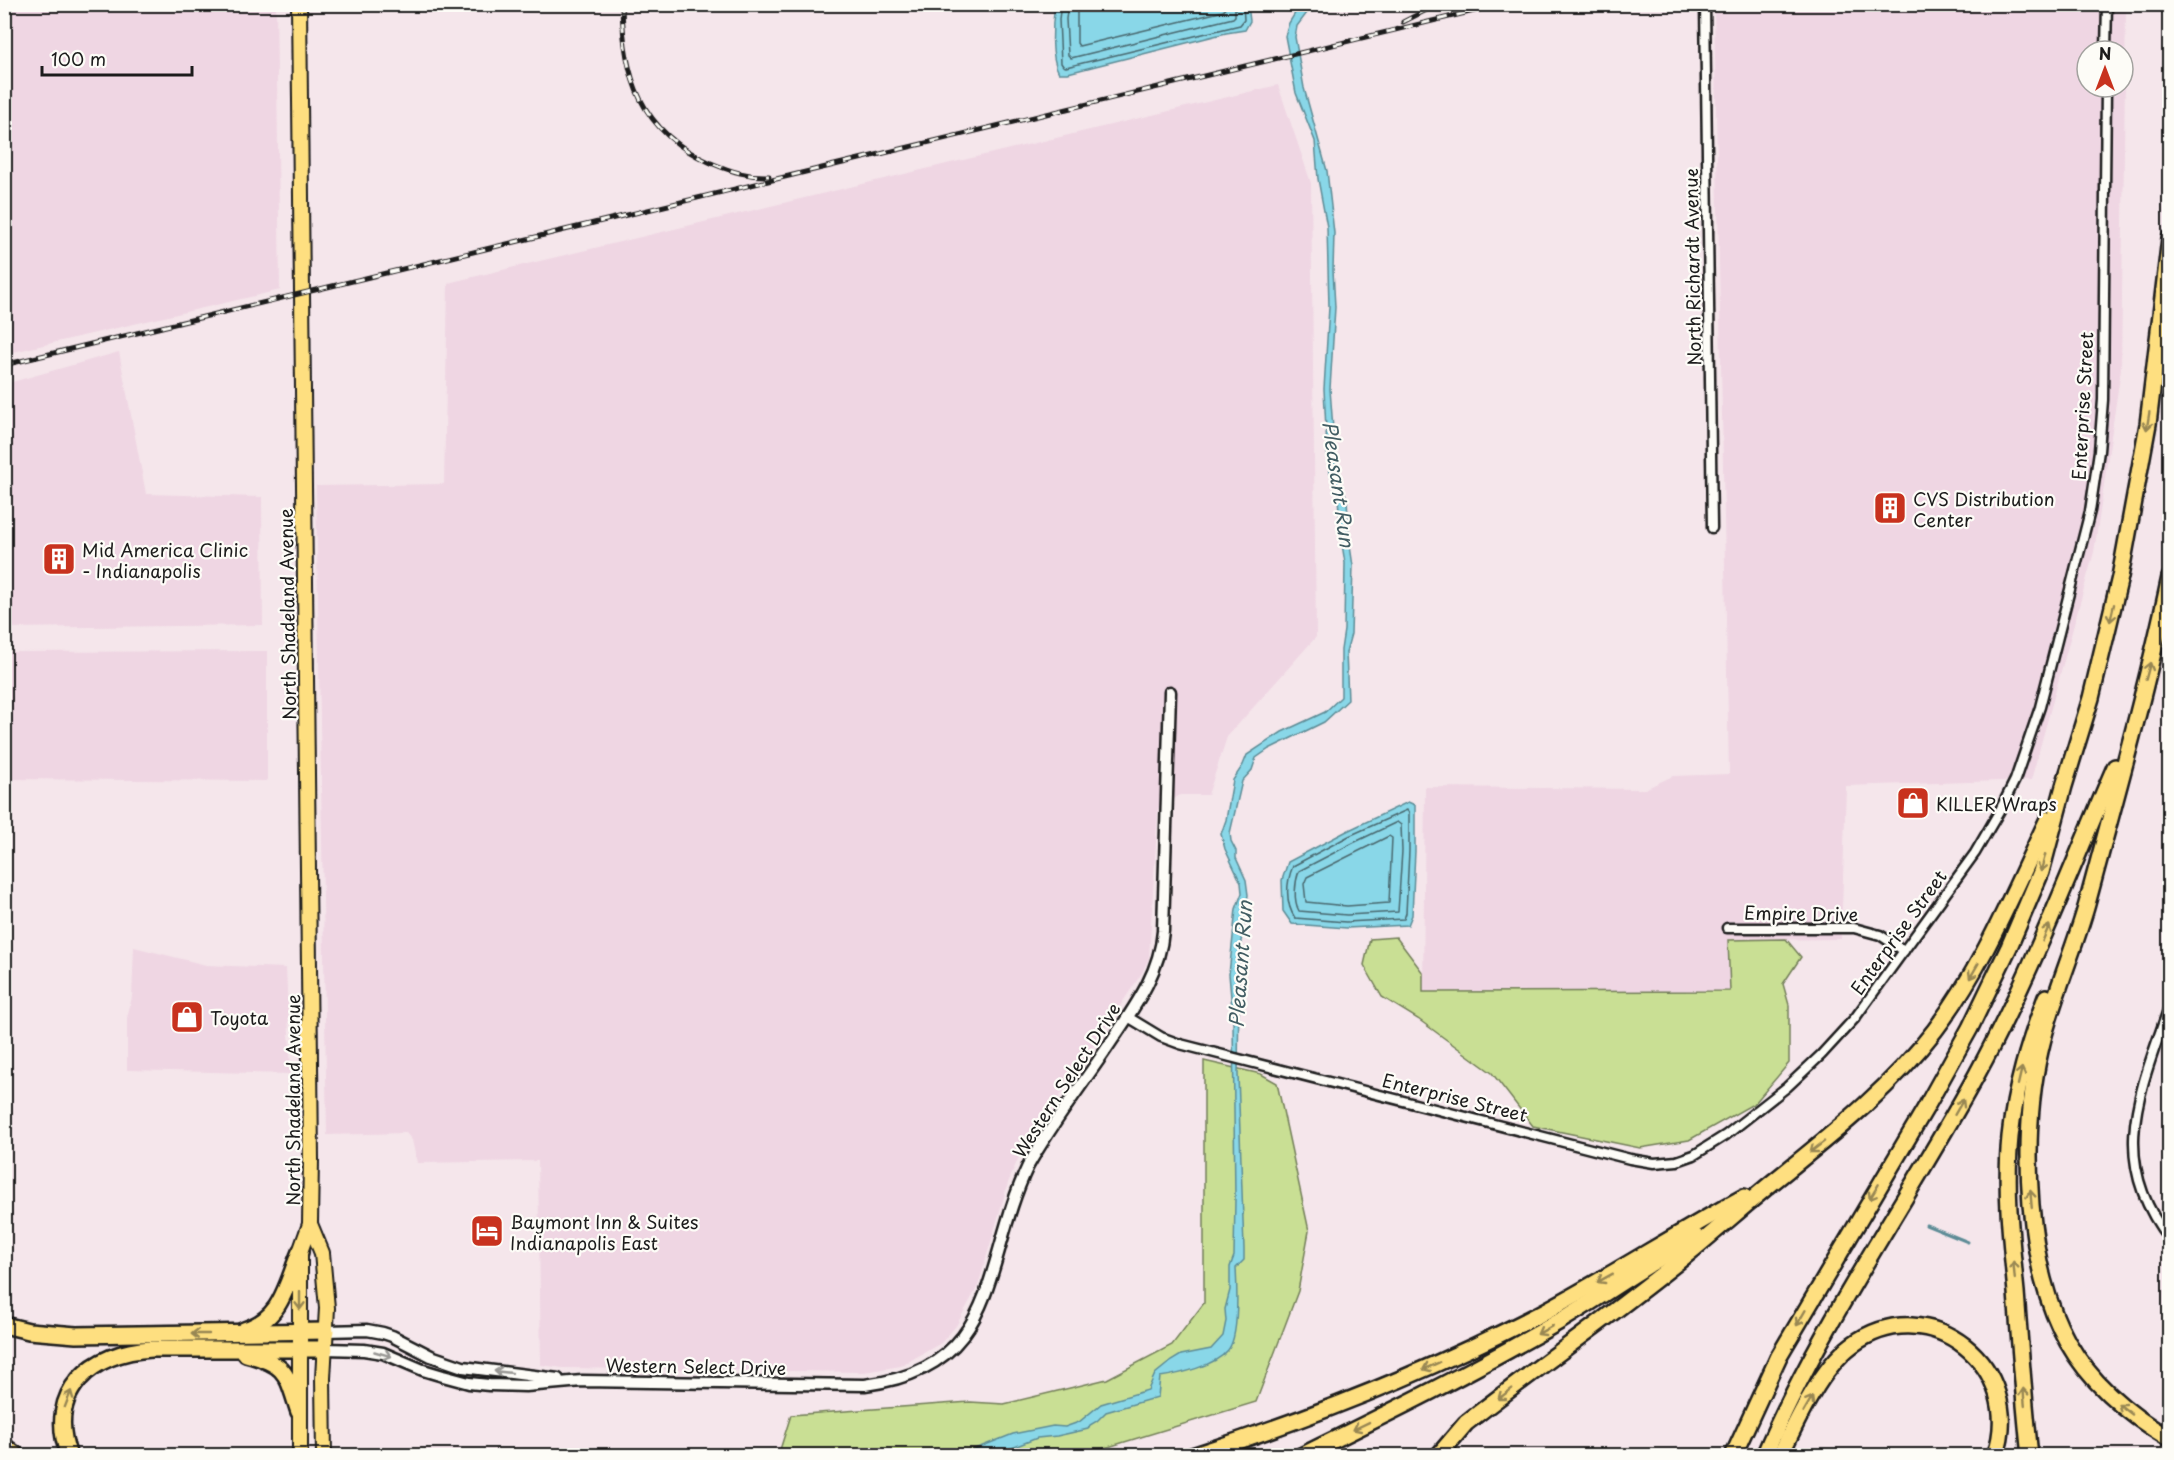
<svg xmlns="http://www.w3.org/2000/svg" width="2174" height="1460" font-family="'Playpen Sans',sans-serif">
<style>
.built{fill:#efd6e3;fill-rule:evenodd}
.green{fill:#c9df94;stroke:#727e58;stroke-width:1.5}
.water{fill:#89d7e8;stroke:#5d8c96;stroke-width:1.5}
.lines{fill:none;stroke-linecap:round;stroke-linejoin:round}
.shore{stroke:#48676e;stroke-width:1.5}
.stream{stroke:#5d8c96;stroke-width:3}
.minor-casing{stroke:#1c1c1c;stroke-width:13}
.tertiary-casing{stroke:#1c1c1c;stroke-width:15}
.primary-casing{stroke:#1c1c1c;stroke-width:18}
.motorway-casing{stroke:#1c1c1c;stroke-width:20}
.minor{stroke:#fdfcf7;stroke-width:8}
.tertiary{stroke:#fdfcf7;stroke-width:10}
.primary{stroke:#fedf80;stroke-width:14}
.motorway{stroke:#fedf80;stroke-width:15}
.rail-casing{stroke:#1c1c1c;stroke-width:5}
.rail{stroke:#fdfcf7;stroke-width:3;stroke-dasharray:9;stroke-linecap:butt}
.oneway{stroke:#988753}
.oneway2{stroke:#989794}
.labels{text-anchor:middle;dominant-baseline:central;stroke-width:4.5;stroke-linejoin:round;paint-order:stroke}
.street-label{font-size:18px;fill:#1c1c1c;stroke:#fdfcf7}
.poi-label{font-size:18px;fill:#1c1c1c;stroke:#fdfcf7;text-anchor:start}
.water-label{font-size:20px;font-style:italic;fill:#425d63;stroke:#fdfcf7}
</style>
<rect width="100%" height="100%" fill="#f5e6eb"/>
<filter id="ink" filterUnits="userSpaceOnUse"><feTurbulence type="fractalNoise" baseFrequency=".0167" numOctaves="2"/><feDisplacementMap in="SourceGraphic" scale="12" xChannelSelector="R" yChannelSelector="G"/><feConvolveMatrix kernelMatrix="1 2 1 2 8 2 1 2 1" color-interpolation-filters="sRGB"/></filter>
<g filter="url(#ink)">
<g class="built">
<path d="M4 5H276L280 290 5 354Z"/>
<path d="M1714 5H2126L2121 369 2094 552 2031 780 1846 786 1841 939 1729 940 1731 991 1423 992 1425 787 1645 789 1673 776 1729 774ZM2087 51H2123V87H2087Z"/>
<path d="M1278 85 1311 183 1316 637 1227 737 1208 795H1180L1158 809 1149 958 1142 973 1018 1159 1008 1183 978 1286 956 1326 941 1343 901 1366 864 1372 563 1368 541 1365 538 1161 417 1163 412 1140 406 1133 327 1135 316 486 444 484 448 284 452 282Z"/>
<path d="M119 352 146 494 262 497 263 625 5 628V384Z"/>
<path d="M267 651V781L5 779V652Z"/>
<path d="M134 947 206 965 286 968 291 1074 127 1070V1018L132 997Z"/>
</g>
<g class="green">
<path d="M1396 937 1423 973V992L1730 991 1728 940 1786 939 1801 957 1783 984 1789 1005V1063L1755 1103 1689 1140 1640 1148 1533 1126 1492 1073 1418 1019 1382 997 1364 965 1370 939Z"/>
<path d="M1204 1061 1261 1074 1277 1083 1309 1231 1298 1291 1256 1402 1082 1455 778 1456 791 1415 970 1402 1004 1404 1107 1379 1172 1345 1204 1303Z"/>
</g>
<g class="water">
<path d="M1055 5H1248L1250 21 1245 30 1226 33 1068 73H1059C1050 57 1052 23 1055 5Z"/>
<path d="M1300 5H1313L1297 26 1295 37 1304 88 1327 171 1334 233 1333 270 1335 307 1330 389 1336 469 1347 499 1349 539 1353 566 1351 634 1346 652 1348 700 1324 722 1269 749 1256 758 1252 770 1242 781 1230 833 1231 841 1236 851V858L1246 880 1248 895 1240 948 1241 957 1239 965V991L1238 1074 1244 1249V1260L1236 1268C1237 1286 1239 1337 1228 1350 1215 1366 1180 1374 1160 1377L1158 1397 1106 1412 1097 1421 1090 1425 1088 1429 1057 1436 1037 1438 994 1455 957 1456 1013 1434 1053 1426 1065 1427 1079 1422 1101 1404 1148 1390 1155 1374 1171 1361 1181 1355 1211 1349 1223 1336 1226 1321 1225 1309 1230 1290V1267L1234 1256 1235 1199 1233 1020 1229 974 1236 909 1242 893 1241 883 1225 849 1221 834 1226 820 1233 780 1243 765 1247 755 1282 732 1325 712 1341 697V650L1344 630 1345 563 1341 538 1338 498 1329 469 1327 450 1324 389 1329 307 1327 227 1318 179 1315 141 1296 93 1285 36 1289 23Z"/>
<path d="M1408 802 1415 805V851L1412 915 1408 925 1347 928 1292 924 1283 911 1282 880 1288 862 1347 831Z"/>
</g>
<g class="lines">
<g class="shore">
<path d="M1061 4 1059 19 1061 63 1063 66 1066 67 1240 25 1244 20 1243 4"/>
<path d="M1068 4 1066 19 1068 55 1071 58 1233 18 1235 16V4"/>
<path d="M1077 4V43L1079 46 1224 11 1226 4"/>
<path d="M1407 810 1409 813V851L1406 913 1404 919 1346 922 1295 918C1285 903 1286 882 1293 866L1349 836Z"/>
<path d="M1397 822 1401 825 1402 851 1398 912 1347 915 1299 911C1293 900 1295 882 1299 871L1353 843Z"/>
<path d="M1389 836 1392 838 1389 903 1347 906 1306 902 1304 884 1307 877Z"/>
</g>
<path class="stream" d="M1926 1225 1968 1242"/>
<defs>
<g id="minor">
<path d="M1705 4 1712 528"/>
<path d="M2106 51 2107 4"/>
<path d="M1727 928H1854L1880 935 1904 951"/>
<path d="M2170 1004C2141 1089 2106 1159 2170 1240"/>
<path d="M1128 1017 1161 1037 1180 1044 1630 1159 1654 1163 1677 1161 1694 1155 1726 1135 1787 1087 1821 1055 1855 1018 1975 853 1999 812 2015 780 2040 707 2090 511 2099 451 2103 400 2106 87"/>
</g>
<g id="tertiary">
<path d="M326 1331 367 1330 383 1333 392 1336 431 1356 463 1367 558 1379"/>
<path d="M325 1349 364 1350 383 1353 423 1370 443 1376 469 1383 489 1385 526 1386 582 1381 865 1385C1002 1368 982 1262 1028 1166 1052 1123 1086 1080 1113 1039 1136 1005 1160 972 1163 931L1170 692"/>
</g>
<g id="primary">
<path d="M299 4 311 1159 310 1224 300 1252V1456"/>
<path d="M310 1224 322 1253 327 1308 323 1378 324 1456"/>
</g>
<g id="motorway">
<path d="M2170 577C2147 687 2116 796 2087 904 2073 954 2051 1001 2040 1051 2028 1102 2027 1153 2031 1205 2041 1315 2072 1382 2170 1439"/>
<path d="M4 1325 29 1331 76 1335 326 1331"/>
<path d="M244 1330C282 1319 286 1285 300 1252"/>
<path d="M246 1354C288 1365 286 1373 299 1412"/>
<path d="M4 1446 17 1456"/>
<path d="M69 1456C45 1391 92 1352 152 1349H325"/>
<path d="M1192 1456C1311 1418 1427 1372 1538 1315 1608 1278 1674 1235 1744 1197"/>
<path d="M1301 1456C1389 1413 1476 1370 1560 1321 1606 1294 1649 1262 1696 1237"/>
<path d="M1438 1456 1466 1423C1540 1365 1617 1312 1690 1252 1718 1229 1745 1205 1773 1182 1831 1135 1889 1090 1935 1030 1984 965 2013 892 2048 819"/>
<path d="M1733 1456 1779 1356 1925 1109 1970 1028 2009 947 2041 872 2064 786 2091 698 2120 577 2148 424 2170 238"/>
<path d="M1764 1456C1822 1321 1907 1202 1977 1074 2031 975 2070 870 2115 767"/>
<path d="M1780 1456C1797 1420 1821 1368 1852 1345 1930 1288 2027 1368 1995 1456"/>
<path d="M2030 1456C2024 1401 2020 1347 2016 1292 2011 1241 2005 1189 2010 1137 2015 1088 2029 1043 2046 997"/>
</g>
</defs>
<use href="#minor" class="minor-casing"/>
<use href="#tertiary" class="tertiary-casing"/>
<use href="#primary" class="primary-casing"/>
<use href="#motorway" class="motorway-casing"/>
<use href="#minor" class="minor"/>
<use href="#tertiary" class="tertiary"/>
<use href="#primary" class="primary"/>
<use href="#motorway" class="motorway"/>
<defs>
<g id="rail">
<path d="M622 4C623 76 640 132 711 163 730 171 748 177 769 176"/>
<path d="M1403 22 1438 4"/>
<path d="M4 365 1503 4"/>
</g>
</defs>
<use href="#rail" class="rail-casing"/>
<use href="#rail" class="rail"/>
</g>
<defs><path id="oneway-shaft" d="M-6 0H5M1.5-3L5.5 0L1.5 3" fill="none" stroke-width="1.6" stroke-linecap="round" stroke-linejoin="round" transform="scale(1.5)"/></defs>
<g class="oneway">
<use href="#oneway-shaft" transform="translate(2148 421) rotate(99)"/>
<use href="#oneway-shaft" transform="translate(2112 613) rotate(103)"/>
<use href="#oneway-shaft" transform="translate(2148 671) rotate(-75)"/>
<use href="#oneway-shaft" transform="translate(2043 863) rotate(105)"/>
<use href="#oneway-shaft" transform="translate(2046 933) rotate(-67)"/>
<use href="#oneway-shaft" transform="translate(1974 971) rotate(120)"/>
<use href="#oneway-shaft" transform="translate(2020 1076) rotate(-77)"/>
<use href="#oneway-shaft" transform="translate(1959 1107) rotate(-60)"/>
<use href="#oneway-shaft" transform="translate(1817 1147) rotate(142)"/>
<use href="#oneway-shaft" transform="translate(1874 1192) rotate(121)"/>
<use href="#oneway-shaft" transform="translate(2031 1199) rotate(-95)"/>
<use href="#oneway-shaft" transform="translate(2014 1270) rotate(-95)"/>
<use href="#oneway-shaft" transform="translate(1605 1278) rotate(151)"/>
<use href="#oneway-shaft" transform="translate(300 1301) rotate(90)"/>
<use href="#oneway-shaft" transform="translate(1801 1318) rotate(120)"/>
<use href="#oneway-shaft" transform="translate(1545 1330) rotate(151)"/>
<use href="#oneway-shaft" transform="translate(200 1334) rotate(180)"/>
<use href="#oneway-shaft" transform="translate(1431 1366) rotate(156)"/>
<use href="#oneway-shaft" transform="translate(1505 1394) rotate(143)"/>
<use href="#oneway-shaft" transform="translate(2024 1397) rotate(-95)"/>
<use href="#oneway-shaft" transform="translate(68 1399) rotate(-69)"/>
<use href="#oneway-shaft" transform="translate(1808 1404) rotate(-60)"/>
<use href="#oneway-shaft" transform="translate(2125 1409) rotate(-142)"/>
<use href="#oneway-shaft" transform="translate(1361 1426) rotate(154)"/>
</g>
<g class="oneway2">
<use href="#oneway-shaft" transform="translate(383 1354) rotate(16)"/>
<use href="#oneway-shaft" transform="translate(503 1372) rotate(-174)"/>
</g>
</g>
<defs>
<symbol id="building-square" viewBox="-11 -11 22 22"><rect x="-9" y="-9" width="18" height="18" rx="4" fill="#c8321e" stroke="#fdfcf7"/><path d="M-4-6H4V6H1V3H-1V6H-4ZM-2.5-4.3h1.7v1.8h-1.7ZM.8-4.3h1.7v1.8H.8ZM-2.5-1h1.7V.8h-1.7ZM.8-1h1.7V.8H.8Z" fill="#fff"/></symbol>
<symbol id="shop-square" viewBox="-11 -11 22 22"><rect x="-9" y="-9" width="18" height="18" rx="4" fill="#c8321e" stroke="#fdfcf7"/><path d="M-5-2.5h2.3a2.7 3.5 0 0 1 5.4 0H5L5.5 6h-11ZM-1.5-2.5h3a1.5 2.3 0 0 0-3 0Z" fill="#fff"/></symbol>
<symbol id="hotel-square" viewBox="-11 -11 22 22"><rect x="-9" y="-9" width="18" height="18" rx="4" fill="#c8321e" stroke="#fdfcf7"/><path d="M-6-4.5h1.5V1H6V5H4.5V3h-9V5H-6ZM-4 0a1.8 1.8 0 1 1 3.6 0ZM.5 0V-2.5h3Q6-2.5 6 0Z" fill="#fff"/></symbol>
</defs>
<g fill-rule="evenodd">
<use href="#building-square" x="1871" y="489" width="38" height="38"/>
<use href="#building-square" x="40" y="540" width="38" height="38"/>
<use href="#shop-square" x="1894" y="784" width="38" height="38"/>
<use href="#shop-square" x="168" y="998" width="38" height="38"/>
<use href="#hotel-square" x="468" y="1212" width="38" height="38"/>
</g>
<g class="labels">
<g class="street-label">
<text transform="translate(1692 267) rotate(-91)">North Richardt Avenue</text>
<text transform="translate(2082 406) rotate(-87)">Enterprise Street</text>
<text transform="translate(287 614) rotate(-91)">North Shadeland Avenue</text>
<text transform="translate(1801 913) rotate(1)">Empire Drive</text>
<text transform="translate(1898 932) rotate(-54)">Enterprise Street</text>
<text transform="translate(1066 1080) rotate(-57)">Western Select Drive</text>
<text transform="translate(1455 1097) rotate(14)">Enterprise Street</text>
<text transform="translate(292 1100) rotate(-90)">North Shadeland Avenue</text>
<text transform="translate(696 1366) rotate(1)">Western Select Drive</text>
</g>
<g class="poi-label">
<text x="1913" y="498">CVS Distribution<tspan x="1913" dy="21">Center</tspan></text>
<text x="82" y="549">Mid America Clinic<tspan x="82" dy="21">- Indianapolis</tspan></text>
<text x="1936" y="803">KILLER Wraps</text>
<text x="210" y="1017">Toyota</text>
<text x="510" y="1221">Baymont Inn &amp; Suites<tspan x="510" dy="21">Indianapolis East</tspan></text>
</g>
<g class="water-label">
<text transform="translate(1339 484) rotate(82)">Pleasant Run</text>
<text transform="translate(1240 964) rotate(-86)">Pleasant Run</text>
</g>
</g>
<rect width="2174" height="1460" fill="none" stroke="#fdfcf7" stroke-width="24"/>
<rect x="12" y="12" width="2150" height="1436" fill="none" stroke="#1c1c1c" stroke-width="2" filter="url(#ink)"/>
<g transform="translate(2105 69)"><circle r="28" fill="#fdfcf7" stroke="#a3a29f" stroke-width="1.5"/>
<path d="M0-4.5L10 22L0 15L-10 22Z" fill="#c8321e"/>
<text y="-9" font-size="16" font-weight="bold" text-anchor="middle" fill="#1c1c1c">N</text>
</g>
<path d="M42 66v9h150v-9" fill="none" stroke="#1c1c1c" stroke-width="3"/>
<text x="51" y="66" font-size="18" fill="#1c1c1c" stroke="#fdfcf7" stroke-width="4.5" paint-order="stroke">100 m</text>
</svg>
